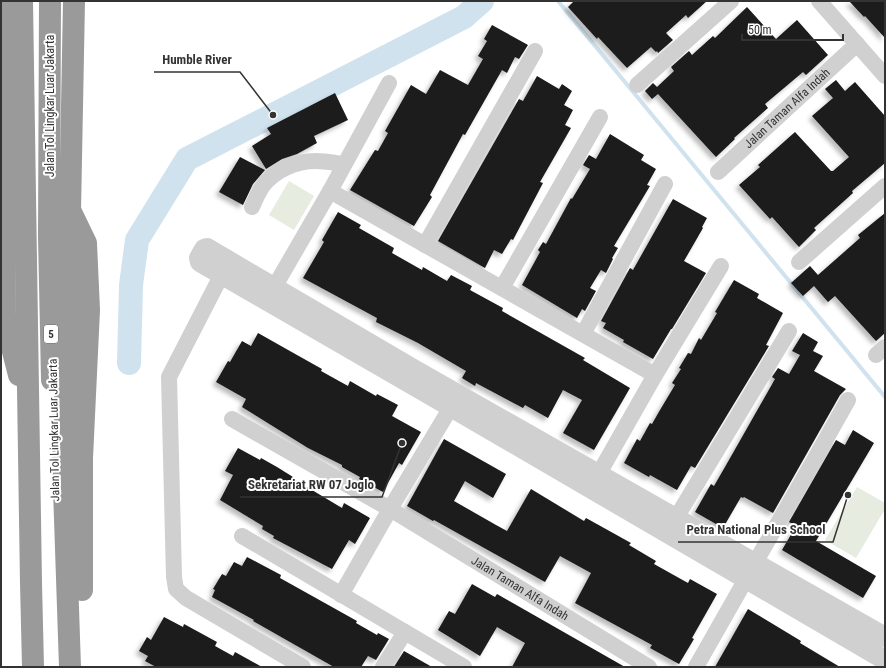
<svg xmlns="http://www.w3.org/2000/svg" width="886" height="668" font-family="'Roboto Condensed',sans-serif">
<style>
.green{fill:#e6ecdf}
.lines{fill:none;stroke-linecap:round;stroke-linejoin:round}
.stream{stroke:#cfe2ee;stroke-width:4}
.river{stroke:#cfe2ee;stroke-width:24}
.building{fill:#1a1a1a;filter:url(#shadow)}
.minor{stroke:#d0d0d0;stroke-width:16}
.tertiary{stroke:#d0d0d0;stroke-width:20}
.motorway{stroke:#9a9a9a;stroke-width:22}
.labels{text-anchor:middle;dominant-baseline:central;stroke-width:4;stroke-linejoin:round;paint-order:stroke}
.shield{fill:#fff;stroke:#707070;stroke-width:1}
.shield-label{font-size:11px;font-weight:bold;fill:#333}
.street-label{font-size:12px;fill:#333;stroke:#fff}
.leader{fill:none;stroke:#333;stroke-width:1.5}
.callout-dot{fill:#333;stroke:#fff;stroke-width:1.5}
.callout-label{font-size:13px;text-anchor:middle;font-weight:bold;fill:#333;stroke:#fff;stroke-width:4;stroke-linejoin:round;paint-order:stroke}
</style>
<defs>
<filter id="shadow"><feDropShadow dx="-3.5" dy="3.5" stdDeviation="2" flood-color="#0004"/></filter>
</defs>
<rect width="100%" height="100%" fill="#fff"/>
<g class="green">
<path d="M289 181 314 196 294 230 269 215Z"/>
<path d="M857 487 885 503V509L856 558 825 540Z"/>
</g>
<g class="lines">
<path class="stream" d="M558 1 885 397"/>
<path class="river" d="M129 363 131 285 137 240 187 159 464 17 482 1"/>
</g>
<g class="building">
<path d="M574 1H707L688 18 686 15 666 33 673 40 658 53 657 51 656 52 651 47 627 68 598 37 597 39 568 7Z"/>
<path d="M849 1H885V38L865 16 864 17Z"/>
<path d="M747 7 776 39 797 20 828 55 806 75 803 72 765 104 768 108 734 138 735 139 716 157 658 94 652 99 645 91 653 83 657 87 674 71 671 67 689 51 692 55 713 36 715 38Z"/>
<path d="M492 25 528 45 519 59 515 57 507 73 502 70 465 135 463 134 430 195 432 197 414 226 350 190 375 150 378 151 388 133 385 131 411 85 426 94 440 70 468 85 483 59 478 56 487 41 484 39Z"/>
<path d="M537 76 559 89 562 84 572 91 564 105 573 110 565 125 571 128 540 182 543 183 513 240 511 239 502 254 494 250 485 268 438 241 519 99 523 101Z"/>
<path d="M836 80 845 91 855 82 885 116V163L852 191 853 193 814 228 816 230 799 247 772 217 770 219 739 185 760 167 758 165 795 132 831 171H833L849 157 812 116 833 98 825 89Z"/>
<path d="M335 93 348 120 314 136 317 143 297 154 282 159 266 169 252 146 271 134 267 128Z"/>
<path d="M610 134 644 155 641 160 656 169 647 185 650 186 614 246 618 248 612 258 613 259 606 273 601 270 590 288 596 291 585 311 582 309 577 318 522 285 540 252 538 250 543 242 546 244 571 198 572 199 590 169 583 165 589 155 596 159Z"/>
<path d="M240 157 265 170 253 184 243 205 219 192Z"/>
<path d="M673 199 707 218 702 227 703 228 684 261 706 273 672 329H671L653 359 623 342 624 340 603 328 606 323 601 321 630 268 633 270Z"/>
<path d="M338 212 361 225 359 228 394 248 392 253 422 270 423 267 447 281 451 275 472 286 470 290 503 308 502 311 585 358 583 360 630 388 594 450 563 433 582 400 563 390 548 418 525 405 523 408 476 383 475 386 462 378 466 371 418 343 376 322 377 318 303 278 324 242 322 240Z"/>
<path d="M885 213V333L876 341 835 296 828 302 814 286 803 296 791 283 810 266 818 275 860 238 858 235Z"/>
<path d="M734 280 759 294 757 298 783 313 766 345 769 346 695 468 691 466 677 490 650 475 649 477 624 463 637 439 640 441 650 423 652 424 660 410 675 385 672 383 681 369 679 368 688 353 691 354 699 338 701 340 717 313 715 312Z"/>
<path d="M258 333 297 355 322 369 321 371 348 386 350 381 376 396 377 394 398 405 392 416 421 432 402 465 399 463 383 492 359 479 360 477 342 467V465L308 448 242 407 246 399 216 382 228 361 230 362 242 341 251 346Z"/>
<path d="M803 333 818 342 813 351 823 356 814 371 846 389 840 395 773 513 744 497 743 498 741 497 723 528 695 512 711 484 714 486 725 467 775 379 772 377 778 368 789 374 800 355 792 351Z"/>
<path d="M853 430 874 443 816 541 876 576 863 598 782 550 796 526 789 522 836 440 845 445Z"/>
<path d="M444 439 506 474 493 498 465 481 454 501 496 525 507 531 531 489 584 521 586 518 631 543 629 545 656 561 654 564 688 583 690 579 717 594 692 638 694 639 679 664 650 648 652 645 575 603 591 573 560 556 545 582 434 520 433 521 407 506Z"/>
<path d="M238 448 260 460 261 458 277 467 293 477 292 478 342 508 344 503 370 518 355 544 349 540 332 569 273 538 274 536 262 529 263 526 220 500 233 475 225 471Z"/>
<path d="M247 557 281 575 280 578 357 621 356 623 377 635 378 633 389 639 376 660 368 656 361 667H334L253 621 254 620 212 597 215 590 213 589 222 574 226 576 234 562 242 566Z"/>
<path d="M472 584 495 597 497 594 625 667H512L525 643 497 627 480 656 438 630 449 611 455 614Z"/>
<path d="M748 609 801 641 800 643 840 667H715Z"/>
<path d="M164 617 183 627 184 624 217 642 215 646 233 656 235 652 262 667H156L145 661 148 656 139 651 147 637 151 640Z"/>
<path d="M404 651 432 667H394Z"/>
</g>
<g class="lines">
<g class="minor">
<path d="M819 1 885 76"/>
<path d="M637 85 731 1"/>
<path id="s1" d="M718 172 857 44"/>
<path d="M330 191 655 375"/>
<path d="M252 207C255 200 258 193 262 187 274 170 296 161 316 161 325 161 335 163 344 164"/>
<path d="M425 245 535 51"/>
<path d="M799 262 885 186"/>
<path d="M222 274 169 377 174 577 176 589 186 598 303 667"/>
<path d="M502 288 600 117"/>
<path d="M268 298 330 191 389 83"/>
<path d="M583 334 665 184"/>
<path d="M876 355 885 347"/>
<path id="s2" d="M232 419 390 509 649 667"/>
<path d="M593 484 655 375 721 266"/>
<path d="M676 518 789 331"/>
<path d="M242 536 464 667"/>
<path d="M755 563 817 455 848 400"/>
<path d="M341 595 390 509 451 407"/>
<path d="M383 667 405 632"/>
<path d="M696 667 746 579"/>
</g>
<path class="tertiary" d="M885 637 415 370 207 248 204 249 199 258 200 262 451 407 885 660"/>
<g class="motorway">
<path d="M3 1 5 320 19 375"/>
<path d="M22 1 31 583 33 667"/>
<path d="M50 1 49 236 52 380"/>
<path d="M71 212 86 243 89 310 82 458V590"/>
<path d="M70 667 63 460 68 317 74 1"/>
</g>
</g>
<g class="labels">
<rect class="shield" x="44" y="325" width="14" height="18" rx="3"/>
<g class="shield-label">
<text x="51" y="334">5</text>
</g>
<g class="street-label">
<text transform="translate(50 106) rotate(-90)">Jalan Tol Lingkar Luar Jakarta</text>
<text stroke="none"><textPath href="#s1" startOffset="94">Jalan Taman Alfa Indah</textPath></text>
<text transform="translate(54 430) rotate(-91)">Jalan Tol Lingkar Luar Jakarta</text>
<text stroke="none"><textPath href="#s2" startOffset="334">Jalan Taman Alfa Indah</textPath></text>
</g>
</g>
<path class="leader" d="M273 115L240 72H154M402 443L382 497H240M848 495L833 542H678"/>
<g class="callout-dot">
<circle cx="273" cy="115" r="4"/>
<circle cx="402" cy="443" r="4"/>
<circle cx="848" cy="495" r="4"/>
</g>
<g class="callout-label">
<text x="197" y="64">Humble River</text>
<text x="311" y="489">Sekretariat RW 07 Joglo</text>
<text x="756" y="534">Petra National Plus School</text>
</g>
<rect width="886" height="668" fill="none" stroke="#333333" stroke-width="4"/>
<path d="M742 34v6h101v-6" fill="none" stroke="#333333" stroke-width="2"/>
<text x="748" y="34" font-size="12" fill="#333333" stroke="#ffffff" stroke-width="3" paint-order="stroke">50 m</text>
</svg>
